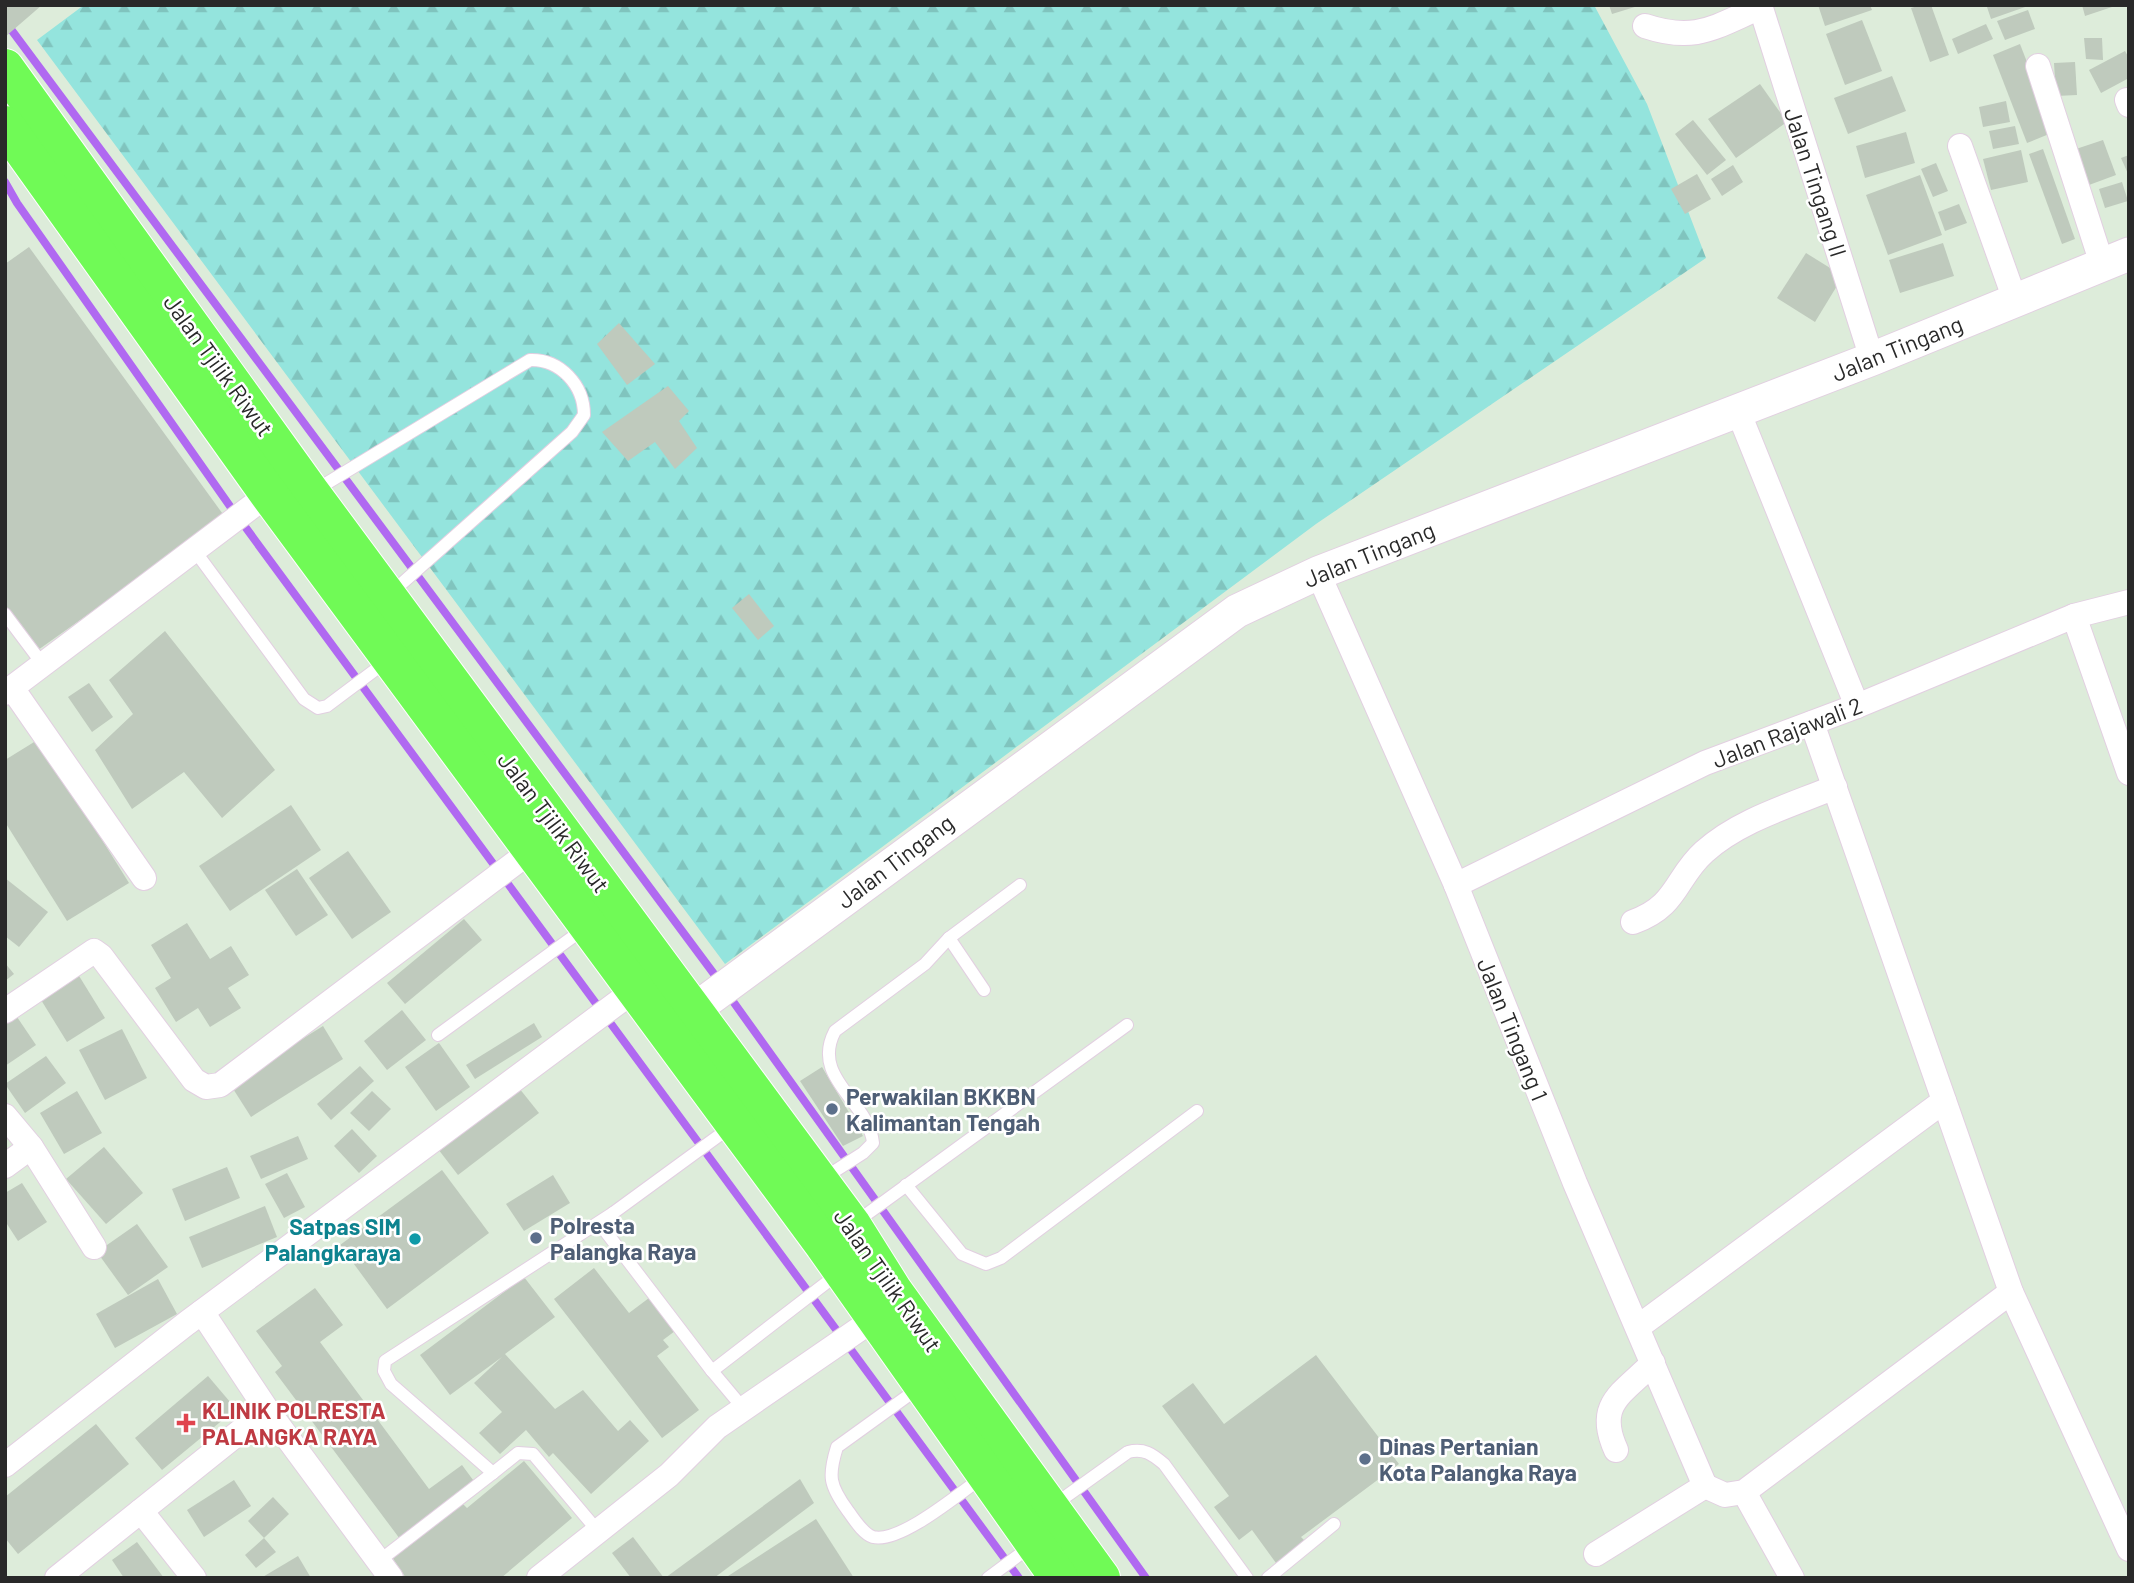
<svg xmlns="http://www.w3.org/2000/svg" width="2134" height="1583" font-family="Barlow,sans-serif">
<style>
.forest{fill:url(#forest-firs)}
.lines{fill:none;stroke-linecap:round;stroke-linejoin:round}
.stream{stroke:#b069f1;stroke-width:8}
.building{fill:#bfcabd}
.service-casing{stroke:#e2cfe1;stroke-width:14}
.minor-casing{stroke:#e2cfe1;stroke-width:26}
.secondary-casing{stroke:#e2cfe1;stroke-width:35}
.trunk-casing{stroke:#fff;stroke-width:40}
.service{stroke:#fff;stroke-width:12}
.minor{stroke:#fff;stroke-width:24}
.secondary{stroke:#fff;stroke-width:33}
.trunk{stroke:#70fa56;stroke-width:38}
.service-dot{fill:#5c6f8a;stroke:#fff;stroke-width:2.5}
.culture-dot{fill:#0f9aa8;stroke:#fff;stroke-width:2.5}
.health-dot{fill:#e0444e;stroke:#fff;stroke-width:2.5}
.labels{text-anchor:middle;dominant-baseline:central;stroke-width:5;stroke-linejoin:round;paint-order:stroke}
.street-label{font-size:23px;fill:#292929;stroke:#fff}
.service-label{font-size:23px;font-weight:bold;fill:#4e5e75;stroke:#fff;text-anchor:start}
.culture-label{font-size:23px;font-weight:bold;fill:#0d838f;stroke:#fff;text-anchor:end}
.health-label{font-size:23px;font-weight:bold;fill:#be3a42;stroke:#fff;text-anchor:start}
</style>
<defs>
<pattern id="forest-firs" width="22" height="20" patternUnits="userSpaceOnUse" patternTransform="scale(1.75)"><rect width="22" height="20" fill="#94e4dd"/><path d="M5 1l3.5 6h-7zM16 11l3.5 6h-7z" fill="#80c4be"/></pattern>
</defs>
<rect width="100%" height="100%" fill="#ddecda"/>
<path class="forest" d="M84 5H1594L1647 104 1706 258 1316 524 725 964 37 40Z"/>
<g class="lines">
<g class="stream">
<path d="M7 24 720 982"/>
<path d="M5 182 17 203 232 509 1019 1578"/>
<path d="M727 993 1146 1578"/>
</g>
</g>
<g class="building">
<path d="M5 5H42L5 37Z"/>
<path d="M1609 5H1638V6L1612 14Z"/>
<path d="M1818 5H1870L1872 10 1825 26Z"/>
<path d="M1921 5H1931L1949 55 1930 62 1911 8Z"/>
<path d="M1990 5H2028V6L1991 19 1987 7Z"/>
<path d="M2082 5H2115V6L2085 16Z"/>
<path d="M2028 10 2035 29 2005 40 1997 21Z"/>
<path d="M1862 20 1882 71 1845 85 1826 34Z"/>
<path d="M1986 24 1993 39 1958 54 1952 39Z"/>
<path d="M2084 38H2102L2103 60 2086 59Z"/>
<path d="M2020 44 2054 132 2027 143 1993 55Z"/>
<path d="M2125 51 2129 58V78L2101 93 2089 70Z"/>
<path d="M2075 62 2077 95 2056 96 2054 63Z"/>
<path d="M1892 76 1906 111 1848 134 1834 98Z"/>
<path d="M1760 84 1787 122 1736 158 1708 119Z"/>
<path d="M2006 101 2010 122 1983 127 1979 107Z"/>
<path d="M1693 120 1726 160 1707 175 1675 134Z"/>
<path d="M2015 126 2019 144 1993 149 1989 131Z"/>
<path d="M1906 132 1915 163 1865 178 1856 146Z"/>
<path d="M2103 140 2116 175 2089 185 2076 149Z"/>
<path d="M2043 149 2075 239 2062 244 2029 154Z"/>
<path d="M2021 150 2028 182 1991 190 1983 159Z"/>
<path d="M2129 155V176L2121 158Z"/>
<path d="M1936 163 1948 191 1933 197 1921 169Z"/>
<path d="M1733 165 1743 182 1722 196 1711 179Z"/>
<path d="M1697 174 1711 199 1685 214 1671 189Z"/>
<path d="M1920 175 1942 235 1888 255 1866 195Z"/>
<path d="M2122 182 2128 201 2105 208 2099 189Z"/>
<path d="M1959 204 1967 223 1945 231 1938 212Z"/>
<path d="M1943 243 1954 276 1900 293 1889 260Z"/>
<path d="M29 247 225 517 38 650 5 605V264Z"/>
<path d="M1806 253 1843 276 1815 322 1777 298Z"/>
<path d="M619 323 655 364 627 385 597 344Z"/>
<path d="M668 386 689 411 679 421 697 448 675 469 655 442 628 461 602 432Z"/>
<path d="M749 594 774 626 758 640 732 608Z"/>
<path d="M165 631 275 770 222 818 184 772 132 809 95 750 133 714 109 680Z"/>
<path d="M89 683 113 717 92 732 68 697Z"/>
<path d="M39 739 129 883 67 921 5 822V760Z"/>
<path d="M291 805 321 850 230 911 199 866Z"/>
<path d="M348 851 391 912 352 939 309 878Z"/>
<path d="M297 869 328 915 296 936 265 890Z"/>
<path d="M5 878 48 912 19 947 5 936Z"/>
<path d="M464 919 482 940 405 1004 387 983Z"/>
<path d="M187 923 210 959 231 946 249 975 228 988 241 1008 210 1027 198 1008 176 1022 155 988 171 978 151 945Z"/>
<path d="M5 963 14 974 5 981Z"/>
<path d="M76 971 105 1018 67 1042 38 995Z"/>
<path d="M402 1010 426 1040 387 1070 364 1041Z"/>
<path d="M15 1014 36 1045 5 1066V1021Z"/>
<path d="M534 1023 542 1037 475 1079 466 1065Z"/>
<path d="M323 1026 343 1059 251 1117 230 1084Z"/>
<path d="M122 1029 147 1078 105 1100 79 1050Z"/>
<path d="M439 1043 470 1087 436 1111 405 1067Z"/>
<path d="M46 1056 66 1083 25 1113 5 1084Z"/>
<path d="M360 1066 374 1081 331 1120 317 1104Z"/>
<path d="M822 1067 863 1136 843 1146 800 1081Z"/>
<path d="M519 1088 539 1113 458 1175 438 1149Z"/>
<path d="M77 1091 102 1133 64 1154 40 1113Z"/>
<path d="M372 1091 391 1109 369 1131 350 1113Z"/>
<path d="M352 1129 377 1156 359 1173 334 1146Z"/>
<path d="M298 1136 308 1159 261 1179 250 1156Z"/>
<path d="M104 1147 143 1193 106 1224 66 1179Z"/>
<path d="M227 1167 240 1198 185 1221 172 1189Z"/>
<path d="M442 1170 489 1233 387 1309 340 1245Z"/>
<path d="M287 1173 305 1207 284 1218 265 1184Z"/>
<path d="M553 1175 570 1203 524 1231 506 1204Z"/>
<path d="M22 1183 47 1222 18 1241 5 1221V1193Z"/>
<path d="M265 1206 277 1237 202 1268 189 1237Z"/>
<path d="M137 1224 168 1267 128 1295 97 1252Z"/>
<path d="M594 1268 629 1313 649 1298 675 1331 663 1340 669 1347 657 1356 699 1410 662 1438 554 1299Z"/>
<path d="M524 1277 555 1317 505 1354 555 1409 583 1390 618 1431 630 1420 649 1441 591 1494 553 1453 549 1457 526 1430 500 1454 479 1433 502 1412 474 1383 502 1357 450 1395 420 1355Z"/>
<path d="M158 1279 177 1314 115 1348 96 1314Z"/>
<path d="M315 1288 343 1325 320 1342 429 1489 462 1465 476 1484 400 1539 275 1372 282 1366 256 1331Z"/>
<path d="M1316 1355 1399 1464 1301 1537 1305 1541 1276 1563 1252 1530 1239 1540 1214 1507 1229 1496 1162 1406 1193 1383 1224 1424Z"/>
<path d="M208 1376 236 1409 162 1470 135 1438Z"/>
<path d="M96 1424 129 1464 18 1554 5 1538V1497Z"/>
<path d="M524 1461 572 1518 501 1578H406L392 1557 462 1503 467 1508Z"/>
<path d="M800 1479 814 1503 714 1578H665Z"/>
<path d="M234 1480 251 1506 204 1537 187 1510Z"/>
<path d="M273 1497 289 1514 264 1538 248 1521Z"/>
<path d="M816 1519 854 1578H725Z"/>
<path d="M633 1537 664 1578H631L612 1553Z"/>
<path d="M264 1538 276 1552 256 1568 245 1555Z"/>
<path d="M137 1542 164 1578H124L112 1560Z"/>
<path d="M298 1556 311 1578H261Z"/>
</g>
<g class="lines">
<defs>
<g id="service">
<path d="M314 491 530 360C560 359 584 385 584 415L572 432 390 594"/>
<path d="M195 551 304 699 318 708 327 706 387 661"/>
<path d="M5 614 44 666"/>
<path d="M949 938 984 990"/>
<path d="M438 1035 585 928"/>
<path d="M732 1126 613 1213 607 1222 606 1232 712 1371 839 1273"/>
<path d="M824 1178 863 1153 873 1143C869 1101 810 1078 835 1031L925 964 949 938 1020 885"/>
<path d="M906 1185 962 1254 986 1264 1001 1258 1197 1111"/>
<path d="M856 1222 1127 1025"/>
<path d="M712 1371 743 1408"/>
<path d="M920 1387 837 1447C828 1476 829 1485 848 1511 854 1519 863 1534 873 1537 900 1544 961 1492 984 1476"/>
<path d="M1054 1505 1128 1452C1144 1448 1152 1454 1164 1464L1247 1578"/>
<path d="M597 1530 533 1454 518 1453 493 1473 391 1384 384 1371 385 1361 613 1213"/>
<path d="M379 1561 493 1473"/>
<path d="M988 1578 1031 1546"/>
<path d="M1268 1578 1334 1524"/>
</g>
<g id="minor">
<path d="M1760 5 1872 359"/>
<path d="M1645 26C1696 43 1714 27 1761 7"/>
<path d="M2038 66 2102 264"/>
<path d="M2127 100 2129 105"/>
<path d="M1960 146 2015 300"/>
<path d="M1738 411 1857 706"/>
<path d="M1318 573 1456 885 1575 1183 1705 1486"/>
<path d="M2074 616 2129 773"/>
<path d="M12 688 144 878"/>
<path d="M5 693 279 486"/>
<path d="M1812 723 2011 1292 2129 1549"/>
<path d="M1456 885 1705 763 1857 706 2074 616 2129 602"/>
<path d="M1633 922C1678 906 1675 878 1704 852 1739 820 1792 805 1835 787"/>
<path d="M5 1011 94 951 101 956 194 1080 206 1087 220 1085 531 851"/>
<path d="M5 1116 31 1147 94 1247"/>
<path d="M5 1166 31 1147"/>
<path d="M202 1312 267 1410"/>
<path d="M1638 1327 1944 1101"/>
<path d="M1616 1450C1595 1404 1622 1394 1653 1363"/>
<path d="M5 1465 187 1323 636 989"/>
<path d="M1705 1486 1725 1495 1744 1492 2011 1292"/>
<path d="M1744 1492 1792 1578"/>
<path d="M141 1511 194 1578"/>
<path d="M1596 1554 1705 1486"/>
<path d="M57 1578 267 1410 391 1578"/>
<path d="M539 1578 669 1475 717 1427 874 1319"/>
</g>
<path id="secondary" d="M694 1010 1237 611 1318 573 1872 359 2129 254"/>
<g id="trunk">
<path d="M5 68 311 493 852 1225 894 1292 1101 1578"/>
<path d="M5 125 268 493 824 1245 1059 1578"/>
</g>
</defs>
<use href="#service" class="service-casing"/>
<use href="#minor" class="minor-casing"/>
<use href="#secondary" class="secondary-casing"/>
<use href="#trunk" class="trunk-casing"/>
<use href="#service" class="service"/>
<use href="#minor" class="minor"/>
<use href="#secondary" class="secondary"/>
<use href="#trunk" class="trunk"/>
</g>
<g class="service-dot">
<circle cx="832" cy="1109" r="7"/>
<circle cx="536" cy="1238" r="7"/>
<circle cx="1365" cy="1459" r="7"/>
</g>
<circle class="culture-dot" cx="415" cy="1239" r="7"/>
<path class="health-dot" d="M182.5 1412.5h7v7h7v7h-7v7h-7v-7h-7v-7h7z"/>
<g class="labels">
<g class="street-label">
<text transform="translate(1816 182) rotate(72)">Jalan Tingang II</text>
<text transform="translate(1897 348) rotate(-22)">Jalan Tingang</text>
<text transform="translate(219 365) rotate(54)">Jalan Tjilik Riwut</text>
<text transform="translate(1369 554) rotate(-22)">Jalan Tingang</text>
<text transform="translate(1787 732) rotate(-21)">Jalan Rajawali 2</text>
<text transform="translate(554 822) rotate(53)">Jalan Tjilik Riwut</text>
<text transform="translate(895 861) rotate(-37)">Jalan Tingang</text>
<text transform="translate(1513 1029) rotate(68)">Jalan Tingang 1</text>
<text transform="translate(888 1280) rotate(55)">Jalan Tjilik Riwut</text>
</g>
<g class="service-label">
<text x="846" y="1096">Perwakilan BKKBN<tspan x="846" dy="26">Kalimantan Tengah</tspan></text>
<text x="550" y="1225">Polresta<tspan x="550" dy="26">Palangka Raya</tspan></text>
<text x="1379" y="1446">Dinas Pertanian<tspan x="1379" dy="26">Kota Palangka Raya</tspan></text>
</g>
<g class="culture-label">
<text x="401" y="1226">Satpas SIM<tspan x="401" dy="26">Palangkaraya</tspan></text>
</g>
<g class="health-label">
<text x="202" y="1410">KLINIK POLRESTA<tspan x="202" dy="26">PALANGKA RAYA</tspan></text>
</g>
</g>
<rect width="2134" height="1583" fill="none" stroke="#292929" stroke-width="14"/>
</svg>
